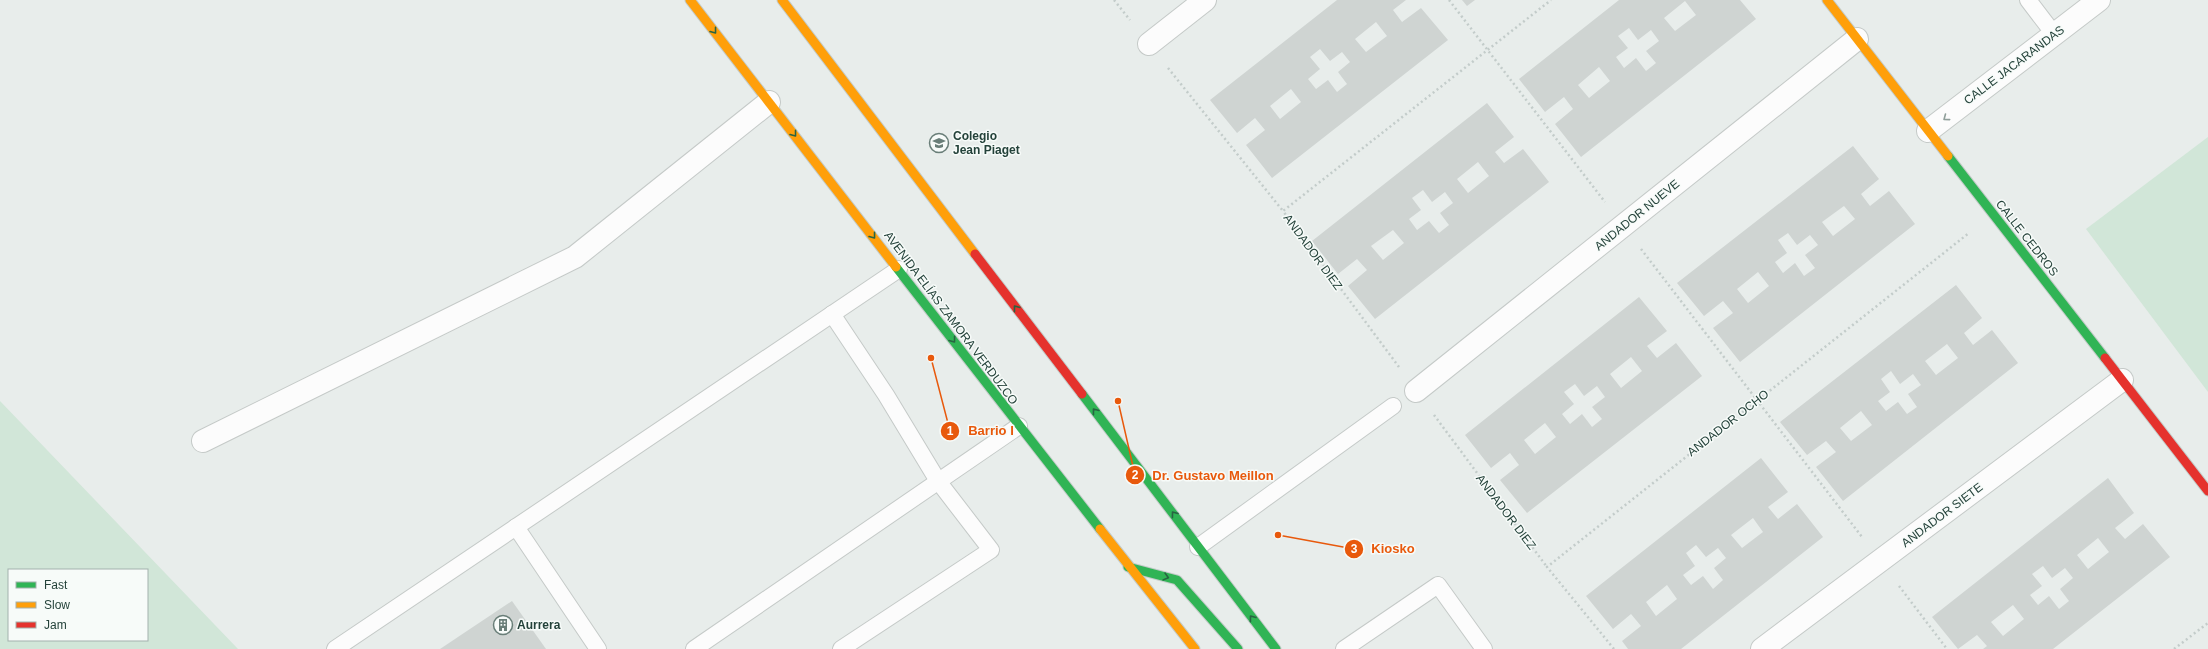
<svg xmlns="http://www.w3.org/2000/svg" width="2208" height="649" font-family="Arial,sans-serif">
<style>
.green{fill:#d1e6d8;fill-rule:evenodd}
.building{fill:#cfd4d2;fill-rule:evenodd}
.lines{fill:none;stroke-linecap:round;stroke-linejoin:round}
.lane-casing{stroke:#c5cac8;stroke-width:18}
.street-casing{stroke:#c5cac8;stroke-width:24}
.fast-casing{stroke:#c3cbc8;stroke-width:11}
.slow-casing{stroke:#c3cbc8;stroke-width:11}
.jam-casing{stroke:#c3cbc8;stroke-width:11}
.path{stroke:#c3ccca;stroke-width:2.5;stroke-dasharray:2 3;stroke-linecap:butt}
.lane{stroke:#fcfcfc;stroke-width:16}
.street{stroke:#fcfcfc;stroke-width:22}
.fast{stroke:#30b455;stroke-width:9}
.slow{stroke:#ff9f0a;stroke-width:9}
.jam{stroke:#e5322d;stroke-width:9}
.oneway{stroke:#286442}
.oneway2{stroke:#909f9b}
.labels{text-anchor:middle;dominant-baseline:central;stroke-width:3;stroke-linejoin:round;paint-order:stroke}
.street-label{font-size:12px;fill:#24423a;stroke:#f7fbf9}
.poi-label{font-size:12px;font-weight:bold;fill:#24423a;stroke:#f7fbf9;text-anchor:start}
.leader{fill:none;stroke:#e8590c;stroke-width:1.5}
.callout-dot{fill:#e8590c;stroke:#f7fbf9;stroke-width:1.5}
.mark-label{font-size:12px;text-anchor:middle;font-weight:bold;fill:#fff}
.callout-label{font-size:13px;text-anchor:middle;font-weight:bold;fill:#e8590c;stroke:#f7fbf9;stroke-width:3;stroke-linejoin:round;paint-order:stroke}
</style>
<rect width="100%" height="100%" fill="#e8edeb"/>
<g class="green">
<path d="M2208 137V392L2086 229Z"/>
<path d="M0 401 238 649H0ZM9 570H147V640H9Z"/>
</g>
<g class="building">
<path d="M1337 0H1406L1393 10 1402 22 1421 8 1448 40 1272 178 1246 145 1265 130 1255 118 1237 133 1210 100ZM1376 22 1387 36 1366 52 1355 39ZM1320 49 1330 61 1342 52 1350 62 1338 72 1347 84 1337 92 1328 80 1316 89 1308 79 1320 69 1310 57ZM1291 89 1301 102 1280 119 1270 106Z"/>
<path d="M1462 0H1475L1467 6Z"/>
<path d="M1619 0H1740L1756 19 1581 157 1555 124 1573 109 1564 97 1545 112 1519 79ZM1685 1 1696 15 1675 31 1664 18ZM1629 28 1638 40 1651 30 1659 41 1646 51 1656 63 1646 71 1636 58 1624 68 1616 57 1628 48 1618 36ZM1599 67 1610 81 1589 98 1578 85Z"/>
<path d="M1487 103 1514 137 1495 152 1504 163 1523 149 1549 182 1375 319 1348 286 1367 270 1357 259 1338 274 1312 241ZM1478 162 1489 176 1468 193 1457 179ZM1423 190 1432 202 1445 192 1453 203 1440 213 1449 225 1439 233 1429 221 1417 230 1409 219 1421 210 1412 198ZM1393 230 1404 243 1383 260 1371 246Z"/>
<path d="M1853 146 1879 179 1861 194 1870 206 1889 191 1915 224 1740 362 1713 328 1733 313 1723 301 1704 316 1677 283ZM1844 206 1855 219 1833 236 1822 222ZM1788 233 1797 245 1810 235 1818 245 1805 255 1815 268 1804 276 1795 263 1783 273 1775 262 1787 253 1778 240ZM1758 272 1769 286 1748 303 1737 289Z"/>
<path d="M1956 285 1982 318 1964 333 1973 345 1992 330 2018 363 1843 501 1816 467 1836 452 1826 441 1807 455 1780 422ZM1947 344 1958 358 1936 375 1925 361ZM1891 371 1900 384 1913 374 1921 385 1908 394 1917 407 1907 414 1898 402 1886 411 1878 401 1890 392 1881 379ZM1861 411 1872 425 1851 441 1840 428Z"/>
<path d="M1639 297 1667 331 1647 346 1657 358 1676 343 1702 376 1527 513 1500 480 1519 465 1510 453 1491 468 1465 435ZM1631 357 1642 371 1621 388 1610 374ZM1575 384 1584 396 1597 386 1605 397 1592 407 1602 419 1592 427 1582 414 1570 424 1562 414 1574 404 1564 392ZM1545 423 1556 437 1535 454 1524 440Z"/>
<path d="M1761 458 1788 492 1768 507 1778 519 1797 504 1823 537 1681 649H1628L1622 641 1641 626 1631 614 1613 629 1586 596ZM1753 518 1763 532 1742 548 1731 535ZM1696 545 1706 557 1718 548 1726 558 1714 568 1723 580 1713 589 1703 576 1691 585 1683 575 1695 566 1686 553ZM1667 585 1677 599 1656 616 1646 602Z"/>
<path d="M2108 478 2134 513 2115 528 2125 539 2143 524 2170 557 2053 649H1983L1987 646 1977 635 1958 649 1932 617ZM2098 538 2109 552 2088 569 2077 555ZM2043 566 2052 578 2065 568 2073 578 2060 589 2069 601 2059 609 2049 596 2038 605 2030 595 2042 586 2032 574ZM2013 605 2024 619 2003 636 1991 622Z"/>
<path d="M512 601 546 649H440Z"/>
</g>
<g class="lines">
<defs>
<g id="lane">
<path d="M2028 0 2054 34"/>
<path d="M832 314 886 395 938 481 991 550 841 649"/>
<path d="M516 527 598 649"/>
<path d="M1198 547 1393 406"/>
<path d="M335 649 899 269"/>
<path d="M694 649 1019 426"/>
<path d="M1344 649 1438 585 1484 649"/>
</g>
<g id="street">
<path d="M1149 44 1205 0"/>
<path d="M1928 131 2099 0"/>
<path d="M1416 391 1857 39"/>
<path d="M203 441 575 257 769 102"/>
<path d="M1762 649 2122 380"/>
</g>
<g id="fast">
<path d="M1948 156 2105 358"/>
<path d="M896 267 1100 529"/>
<path d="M1082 394 1276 649"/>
<path d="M1128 567 1177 580 1238 649"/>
</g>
<g id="slow">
<path d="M690 0 896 267"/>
<path d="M782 0 975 254"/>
<path d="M1827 0 1948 156"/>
<path d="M1100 529 1195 649"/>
</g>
<g id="jam">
<path d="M975 254 1082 394"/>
<path d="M2105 358 2208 491"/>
</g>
</defs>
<use href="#lane" class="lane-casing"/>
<use href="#street" class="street-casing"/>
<use href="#fast" class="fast-casing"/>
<use href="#slow" class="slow-casing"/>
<use href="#jam" class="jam-casing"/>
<g class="path">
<path d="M1114 0 1130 20"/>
<path d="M1449 0 1605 202"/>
<path d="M1168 68 1283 211"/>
<path d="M1641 249 1862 537"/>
<path d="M1399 367 1283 211 1551 0"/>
<path d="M1434 415 1547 567"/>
<path d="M1899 586 1947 649"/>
<path d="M1614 649 1547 567 1969 233"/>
<path d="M2174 649 2208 623"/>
</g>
<use href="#lane" class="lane"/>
<use href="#street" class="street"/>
<use href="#fast" class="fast"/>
<use href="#slow" class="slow"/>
<use href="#jam" class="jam"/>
</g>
<defs><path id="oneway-chevron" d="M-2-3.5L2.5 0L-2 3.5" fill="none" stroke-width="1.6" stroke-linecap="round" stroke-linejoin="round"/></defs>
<g class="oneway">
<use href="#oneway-chevron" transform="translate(714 31) rotate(52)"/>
<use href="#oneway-chevron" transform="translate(794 134) rotate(52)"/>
<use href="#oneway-chevron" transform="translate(873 236) rotate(52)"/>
<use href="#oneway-chevron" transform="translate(1016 308) rotate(-128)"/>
<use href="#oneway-chevron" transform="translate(953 340) rotate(53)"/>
<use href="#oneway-chevron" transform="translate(1095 411) rotate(-128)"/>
<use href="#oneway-chevron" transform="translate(1174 514) rotate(-127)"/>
<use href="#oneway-chevron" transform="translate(1166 577) rotate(15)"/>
<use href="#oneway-chevron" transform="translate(1252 618) rotate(-127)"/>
</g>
<use class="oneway2" href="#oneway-chevron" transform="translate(1946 118) rotate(143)"/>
<defs>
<symbol id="school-ring" viewBox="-11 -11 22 22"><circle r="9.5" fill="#f7fbf9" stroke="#697e78" stroke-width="1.5"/><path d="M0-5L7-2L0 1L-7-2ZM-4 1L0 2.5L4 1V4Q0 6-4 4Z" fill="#697e78"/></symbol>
<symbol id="building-ring" viewBox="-11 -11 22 22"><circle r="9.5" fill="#f7fbf9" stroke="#697e78" stroke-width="1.5"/><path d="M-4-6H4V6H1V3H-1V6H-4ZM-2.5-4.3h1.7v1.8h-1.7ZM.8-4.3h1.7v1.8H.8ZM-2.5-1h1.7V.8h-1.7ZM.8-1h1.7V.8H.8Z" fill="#697e78"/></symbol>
</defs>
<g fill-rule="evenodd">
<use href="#school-ring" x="928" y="132" width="22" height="22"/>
<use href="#building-ring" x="492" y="614" width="22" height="22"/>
</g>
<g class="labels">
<g class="street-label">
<text transform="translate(2014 65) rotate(-37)">CALLE JACARANDAS</text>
<text transform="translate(1637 215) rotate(-39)">ANDADOR NUEVE</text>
<text transform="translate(2027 238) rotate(52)">CALLE CEDROS</text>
<text transform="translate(1313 252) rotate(54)">ANDADOR DIEZ</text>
<text transform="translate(951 318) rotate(53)">AVENIDA ELÍAS ZAMORA VERDUZCO</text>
<text transform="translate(1728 423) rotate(-38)">ANDADOR OCHO</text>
<text transform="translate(1506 512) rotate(53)">ANDADOR DIEZ</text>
<text transform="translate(1942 515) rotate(-37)">ANDADOR SIETE</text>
</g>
<g class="poi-label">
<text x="953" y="136">Colegio<tspan x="953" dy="14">Jean Piaget</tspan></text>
<text x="517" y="625">Aurrera</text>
</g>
</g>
<path class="leader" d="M931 358L950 431M1118 401L1135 475M1278 535L1354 549"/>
<g class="callout-dot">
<circle cx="931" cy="358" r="4"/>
<circle cx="1118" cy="401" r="4"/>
<circle cx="1278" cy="535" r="4"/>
<circle cx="950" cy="431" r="10"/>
<circle cx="1135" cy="475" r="10"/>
<circle cx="1354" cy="549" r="10"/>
</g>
<g class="mark-label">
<text x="950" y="435">1</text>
<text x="1135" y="479">2</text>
<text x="1354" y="553">3</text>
</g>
<g class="callout-label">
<text x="991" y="435">Barrio I</text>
<text x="1213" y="480">Dr. Gustavo Meillon</text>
<text x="1393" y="553">Kiosko</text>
</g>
<rect x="8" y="569" width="140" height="72" fill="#f7fbf9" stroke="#a3b1ad"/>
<rect x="16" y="582" width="20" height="6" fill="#30b455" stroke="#a3b1ad"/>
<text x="44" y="589" font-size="12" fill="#24423a">Fast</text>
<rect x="16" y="602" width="20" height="6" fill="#ff9f0a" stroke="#a3b1ad"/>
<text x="44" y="609" font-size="12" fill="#24423a">Slow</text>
<rect x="16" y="622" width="20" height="6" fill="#e5322d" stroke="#a3b1ad"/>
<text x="44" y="629" font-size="12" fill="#24423a">Jam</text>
</svg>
